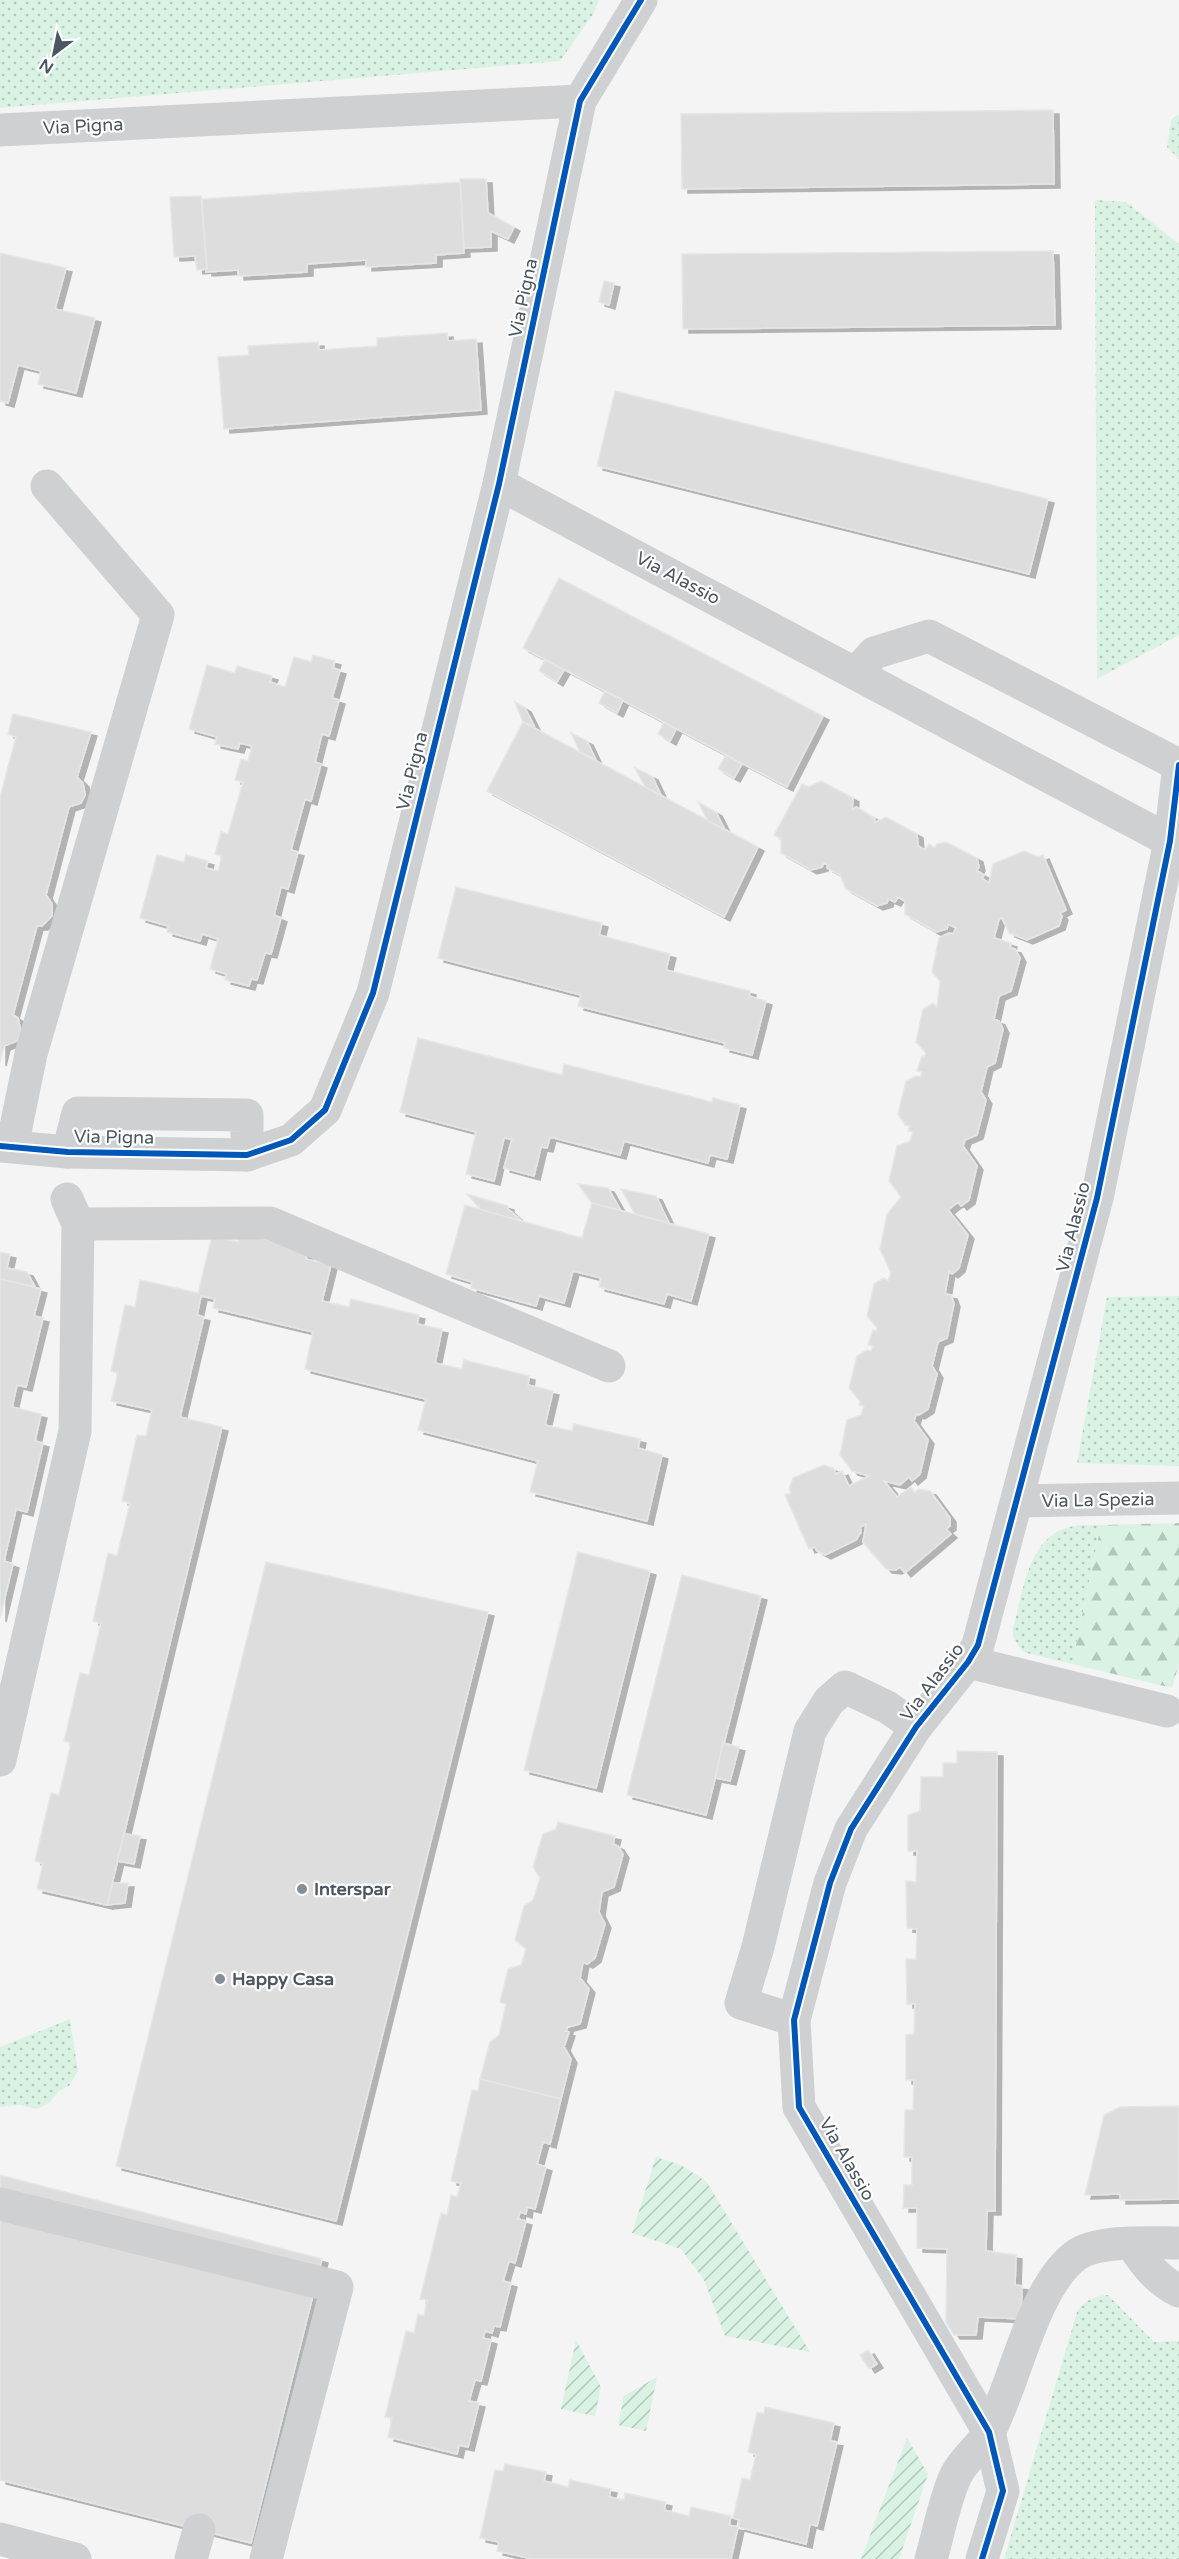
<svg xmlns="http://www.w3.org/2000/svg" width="1179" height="2559" font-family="'Varela Round',sans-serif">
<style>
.grass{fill:url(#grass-dots)}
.forest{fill:url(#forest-firs)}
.garden{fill:url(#garden-furrows)}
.building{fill:#ddddde;stroke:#e5e6e7;stroke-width:1.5;filter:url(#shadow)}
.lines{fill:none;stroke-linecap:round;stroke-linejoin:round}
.minor{stroke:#ced0d2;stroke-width:33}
.cycleway-casing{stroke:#fff;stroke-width:10}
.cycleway{stroke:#0057b8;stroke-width:6}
.poi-dot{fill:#868d94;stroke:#fff;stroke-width:2}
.labels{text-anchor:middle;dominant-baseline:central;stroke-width:4.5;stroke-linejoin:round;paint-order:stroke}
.street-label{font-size:18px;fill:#4a5661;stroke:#fff}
.poi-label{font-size:18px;font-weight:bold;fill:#4a5661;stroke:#fff;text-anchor:start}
</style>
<defs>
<pattern id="grass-dots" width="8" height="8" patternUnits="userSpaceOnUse" patternTransform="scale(1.5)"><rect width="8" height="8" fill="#d9f2e3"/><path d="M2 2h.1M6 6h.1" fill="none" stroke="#b2c7bb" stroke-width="1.8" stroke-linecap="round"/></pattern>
<pattern id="forest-firs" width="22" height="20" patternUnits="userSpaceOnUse" patternTransform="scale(1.5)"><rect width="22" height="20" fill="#d9f2e3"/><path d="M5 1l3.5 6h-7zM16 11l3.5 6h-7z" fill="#b2c7bb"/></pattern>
<pattern id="garden-furrows" width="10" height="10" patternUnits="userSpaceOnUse" patternTransform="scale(1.5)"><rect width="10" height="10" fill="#d9f2e3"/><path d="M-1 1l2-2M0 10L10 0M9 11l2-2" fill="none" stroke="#b2c7bb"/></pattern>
<filter id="shadow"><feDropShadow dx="6" dy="4" stdDeviation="0" flood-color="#0004"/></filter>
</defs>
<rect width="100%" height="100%" fill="#f4f4f4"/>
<g class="grass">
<path d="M0 0H599L594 13 560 61 0 108Z"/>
<path d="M1179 114V159L1167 147 1171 120Z"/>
<path d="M1095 200 1126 202 1179 244V635L1097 679Z"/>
<path d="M1179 1296V1466L1077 1463 1107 1297Z"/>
<path d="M1101 1525 1072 1664 1023 1652 1013 1637V1628C1023 1594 1027 1538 1069 1527 1079 1525 1091 1525 1101 1525Z"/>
<path d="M70 2019 78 2071 69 2086 59 2091 49 2103 37 2109 20 2105 0 2107V2047Z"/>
<path d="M1108 2295 1154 2342 1179 2341V2559H1004L1077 2312C1086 2300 1093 2296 1108 2295Z"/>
</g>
<path class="forest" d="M1179 1523V1664L1172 1688 1072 1664 1101 1525Z"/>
<g class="garden">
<path d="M656 2157 681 2165 706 2181 810 2352 725 2336 704 2280 681 2249 632 2233Z"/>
<path d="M576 2340 601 2387 595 2416 561 2409Z"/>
<path d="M657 2377 646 2431 618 2425 624 2396Z"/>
<path d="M907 2438 928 2474 899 2559H861Z"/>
</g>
<g class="building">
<path d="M1053 110 1054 184 682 189 681 114Z"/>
<path d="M460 179H486L488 213 514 227 508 239 491 231V247L464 248Z"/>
<path d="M460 182 464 253 436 255V263L366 267V260L307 264V272L238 276V270L206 272 202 199Z"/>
<path d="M201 196 207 269 197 270 195 256 174 257 170 197Z"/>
<path d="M1053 251 1055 325 683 329 682 254Z"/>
<path d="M0 253 66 268 55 309 95 318 76 393 38 384 41 371 18 365 8 403 0 401Z"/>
<path d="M604 281 614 283 609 305 599 302Z"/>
<path d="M447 333 448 341 476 339 481 410 224 429 218 357 249 355 248 346 318 342 319 350 377 346V338Z"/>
<path d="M615 391 1048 499 1029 574 597 466Z"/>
<path d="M559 578 823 716 787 787 523 648Z"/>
<path d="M313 655 335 661 333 668 340 670 332 698 339 700 329 736 322 734 315 762 321 764 311 801 305 799 291 850 298 852 288 889 281 887 274 915 281 918 271 954 265 953 257 980 251 979 249 986 225 980 226 974 210 969 218 939 202 934 200 941 167 932 168 926 140 918 157 855 184 862 186 855 208 861 206 868 218 871 222 856 215 854 221 832 228 834 243 782 235 780 241 759 248 761 252 746 240 743 238 749 215 744 217 737 189 729 207 665 235 673 237 666 272 676 270 682 285 687 294 657 311 662Z"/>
<path d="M545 660 564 670 557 682 539 671Z"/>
<path d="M605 691 623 700 617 713 599 703Z"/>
<path d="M515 702 525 708 534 726 523 722Z"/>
<path d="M13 714 91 732 77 777 83 783 85 795 81 803 69 807 46 895 52 904V916L42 926H37L13 1015 18 1018 21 1032 17 1041 4 1046 0 1062V797L16 737 8 734Z"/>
<path d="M523 722 758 847 724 917 487 791Z"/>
<path d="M664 722 676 729 670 741 658 734Z"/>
<path d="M571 733 587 741 596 760 580 752Z"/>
<path d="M726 755 742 764 734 778 718 769Z"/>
<path d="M635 768 652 776 661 795 645 787Z"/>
<path d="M821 781 853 798 852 810 856 807 875 818 874 823 886 817 917 834 918 846 925 850 929 844 935 848 937 844 946 842 977 858 979 867 977 871 984 875 982 878 989 883 993 864 1024 851 1038 857 1043 855 1066 910 1060 913 1062 916 1059 926 1027 940 1009 933 1002 918 999 919 994 938 1011 943 1010 948 1015 949 1020 958 1011 991 999 996 994 1019 999 1021 1003 1029 995 1063 987 1067 981 1092 986 1100 977 1135 965 1140 963 1146 977 1166 969 1200 961 1206 958 1202 948 1210 968 1235 959 1268 952 1274 949 1271 945 1294 951 1295 954 1303 947 1338 938 1342 932 1366 937 1374 928 1409 919 1415 916 1414 914 1421 928 1440 920 1474 912 1481 909 1477 900 1485 884 1481 897 1497 911 1487 915 1493 919 1489 930 1491 950 1518V1526L946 1529 951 1534 905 1573 900 1567 896 1570 886 1569 863 1542 866 1524 860 1527 861 1532 856 1540 825 1555 817 1551 815 1547 809 1549 785 1495 791 1493 789 1489 793 1478 824 1465 833 1468 836 1474 842 1471 849 1486 869 1476 852 1471 840 1455 847 1420 861 1415 864 1406 859 1405 860 1401 849 1388 857 1356 867 1350 871 1351 873 1346 868 1345 873 1330 876 1331 877 1328 867 1316 874 1284 884 1278 888 1281 891 1273 880 1249 887 1214 901 1197 889 1181 897 1146 910 1141 913 1132 908 1131 910 1126 905 1125 898 1114 906 1081 916 1076 920 1077 922 1072 917 1071 922 1056 924 1057 926 1053 916 1042 923 1009 933 1003 937 1007 940 981 932 972 939 938 949 933 953 934 956 928 948 924 947 929 936 932 905 914V901L898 897 895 902 888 899 887 903 877 906 846 889 840 875 827 868 828 865 824 863 822 867 811 870 781 853V839L774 835 802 784 809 787Z"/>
<path d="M698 802 716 812 725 830 708 821Z"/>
<path d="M456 887 602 923 599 935 670 954 666 970 750 991 749 996 766 1001 752 1055 724 1048 725 1043 578 1006 581 995 438 958Z"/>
<path d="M418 1038 562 1075 564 1064 712 1102 713 1098 740 1105 727 1159 710 1155 708 1163 624 1141 620 1155 550 1137 547 1148 541 1147 534 1176 504 1168 512 1139 504 1138 494 1181 466 1174 476 1132 400 1112Z"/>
<path d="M578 1184 608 1188 621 1211 592 1203Z"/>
<path d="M621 1189 656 1196 669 1223 635 1214Z"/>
<path d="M467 1194 508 1206V1209L523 1222 481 1210Z"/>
<path d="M592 1203 709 1234 691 1301 667 1294 664 1304 599 1287 601 1278 573 1271 564 1303 539 1296 536 1306 471 1288 472 1282 446 1274 465 1205 582 1238Z"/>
<path d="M240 1234 308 1249 306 1259 331 1265 322 1301 349 1307 351 1299 419 1315 417 1324 442 1329 435 1363 462 1369 464 1360 529 1376 528 1385 553 1391 545 1425 572 1431 574 1424 640 1439 638 1448 662 1455 647 1521 530 1492 538 1461 418 1430 426 1399 305 1369 313 1332 213 1308 215 1299 201 1296 197 1315 204 1317 180 1417 222 1427 107 1905 37 1889 43 1863 35 1861 51 1793 59 1795 71 1743 64 1741 80 1673 89 1675 101 1623 93 1621 108 1553 117 1556 130 1503 122 1501 137 1435 146 1436 152 1410 111 1401 118 1373 111 1371 125 1305 135 1307 140 1280 198 1293 212 1236 238 1242Z"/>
<path d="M0 1252 10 1254 7 1268 27 1272 35 1287 0 1279Z"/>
<path d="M0 1279 41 1289 34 1316 43 1318 26 1387 17 1385 12 1407 41 1414 35 1441 43 1443 27 1512 16 1509 4 1561 13 1564 0 1618Z"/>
<path d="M578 1552 650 1571 596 1788 524 1770Z"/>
<path d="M266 1562 488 1612 336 2221 116 2166Z"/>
<path d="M682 1575 761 1596 706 1815 627 1795Z"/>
<path d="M723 1743 739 1747 730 1781 715 1778Z"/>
<path d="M957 1751 997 1752 995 2211H987L986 2251 1016 2255 1015 2285 1022 2286 1021 2319 978 2317 976 2335H954L946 2322 947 2249 917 2248V2208H903L904 2185H912V2157H904L905 2110H913L914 2080H906V2035L914 2034 915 2004H907L906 1959H916L917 1929 907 1928 906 1881 916 1882 917 1851H908V1815L920 1811 921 1777H943V1763H957Z"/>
<path d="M558 1822 615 1836 613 1844 618 1846 623 1854 614 1887 602 1892 599 1912 605 1924 595 1958 587 1964 583 1962 580 1978 589 1989 580 2024 568 2027 566 2031 569 2032 564 2047 571 2059 561 2099 480 2079 490 2042 499 2035 506 2004 500 2002 508 1969 521 1965 526 1949 515 1940 524 1906 533 1900 540 1878 533 1867 543 1834 556 1829Z"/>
<path d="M124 1834 140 1836 134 1864 117 1861Z"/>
<path d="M113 1883H128L125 1903 107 1905Z"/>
<path d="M480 2079 561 2099 550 2144 543 2142 537 2164 546 2167 535 2209 527 2207 526 2214 520 2212 518 2219 526 2221 515 2263 509 2261 503 2281 511 2283 500 2327 494 2326 492 2333 485 2331 483 2338 491 2340 481 2381 475 2380 469 2401 479 2403 468 2447 459 2445 457 2454 388 2437 392 2418 385 2417 406 2331 414 2333 418 2314 424 2316 427 2300 420 2299 441 2213 447 2215 451 2195 457 2197 461 2183 451 2181 472 2090 478 2091Z"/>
<path d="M1179 2106V2199L1120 2200V2194L1085 2195 1104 2115 1120 2107Z"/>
<path d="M0 2175 322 2259 251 2543 0 2480Z"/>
<path d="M868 2350 877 2364 869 2369 860 2355Z"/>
<path d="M765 2407 834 2423 830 2441 837 2442 817 2526 810 2524 806 2544 738 2527 740 2520 733 2518 742 2478 750 2480 756 2455 748 2452 757 2412 764 2414Z"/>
<path d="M505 2464 546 2472 544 2481 568 2487 570 2480 611 2489 609 2497 624 2500 625 2493 666 2502 664 2510 689 2516 691 2507 731 2516 729 2525 738 2527 731 2559H533L497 2551 499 2542 480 2538 495 2470 503 2471Z"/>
</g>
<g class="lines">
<g class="minor">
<path d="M0 130 580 101"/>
<path d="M499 484 1170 841"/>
<path d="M856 673 874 653 929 636 1179 765"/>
<path d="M0 1146 68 1152 247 1155 291 1140 325 1110 373 993 499 484 580 101 641 0"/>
<path d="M12 1146 31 1054 158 615 47 486"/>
<path d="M68 1152 78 1113 247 1115V1155"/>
<path d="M78 1224 270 1223 609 1366"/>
<path d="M1017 1501 1179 1498"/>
<path d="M968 1662 1167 1711"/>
<path d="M0 1760 75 1431 78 1224 67 1199"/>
<path d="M794 2020 741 2003 758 1947 810 1731 829 1701 845 1687 887 1707 916 1727"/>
<path d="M0 2204 337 2287 266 2559"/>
<path d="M1132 2244C1145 2264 1157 2280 1179 2291"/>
<path d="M0 2539 75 2559"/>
<path d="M191 2559 199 2530"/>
<path d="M931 2559C939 2532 944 2501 956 2475 964 2459 981 2447 989 2432 1015 2384 1032 2289 1075 2256 1097 2239 1152 2243 1179 2243"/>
<path d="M982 2559 1003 2491 989 2432 799 2107 794 2020 830 1883 851 1829 916 1727 968 1662 978 1645 1097 1198 1170 841 1179 765"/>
</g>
<defs>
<g id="cycleway">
<path d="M0 1146 68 1152 247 1155 291 1140 325 1110 373 993 499 484 580 101 641 0"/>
<path d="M982 2559 1003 2491 989 2432 799 2107 794 2020 830 1883 851 1829 916 1727 968 1662 978 1645 1097 1198 1170 841 1179 765"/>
</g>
</defs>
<use href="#cycleway" class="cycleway-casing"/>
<use href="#cycleway" class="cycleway"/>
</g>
<g class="poi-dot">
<circle cx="302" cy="1889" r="6"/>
<circle cx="220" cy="1979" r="6"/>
</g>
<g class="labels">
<g class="street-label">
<text transform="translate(83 126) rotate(-3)">Via Pigna</text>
<text transform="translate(523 298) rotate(-78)">Via Pigna</text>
<text transform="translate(678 578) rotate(28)">Via Alassio</text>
<text transform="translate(412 771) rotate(-76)">Via Pigna</text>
<text transform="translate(114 1137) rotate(1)">Via Pigna</text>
<text transform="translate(1073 1227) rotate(-76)">Via Alassio</text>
<text transform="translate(1098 1500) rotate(-1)">Via La Spezia</text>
<text transform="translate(932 1682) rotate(-53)">Via Alassio</text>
<text transform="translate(847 2159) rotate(60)">Via Alassio</text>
</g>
<g class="poi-label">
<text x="314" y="1889">Interspar</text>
<text x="232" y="1979">Happy Casa</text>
</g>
</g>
<g transform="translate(54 54) rotate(212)" stroke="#ffffff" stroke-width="4.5" paint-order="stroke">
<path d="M0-4.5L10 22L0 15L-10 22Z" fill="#4a5661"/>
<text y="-9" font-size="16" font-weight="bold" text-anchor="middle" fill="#4a5661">N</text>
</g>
</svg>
